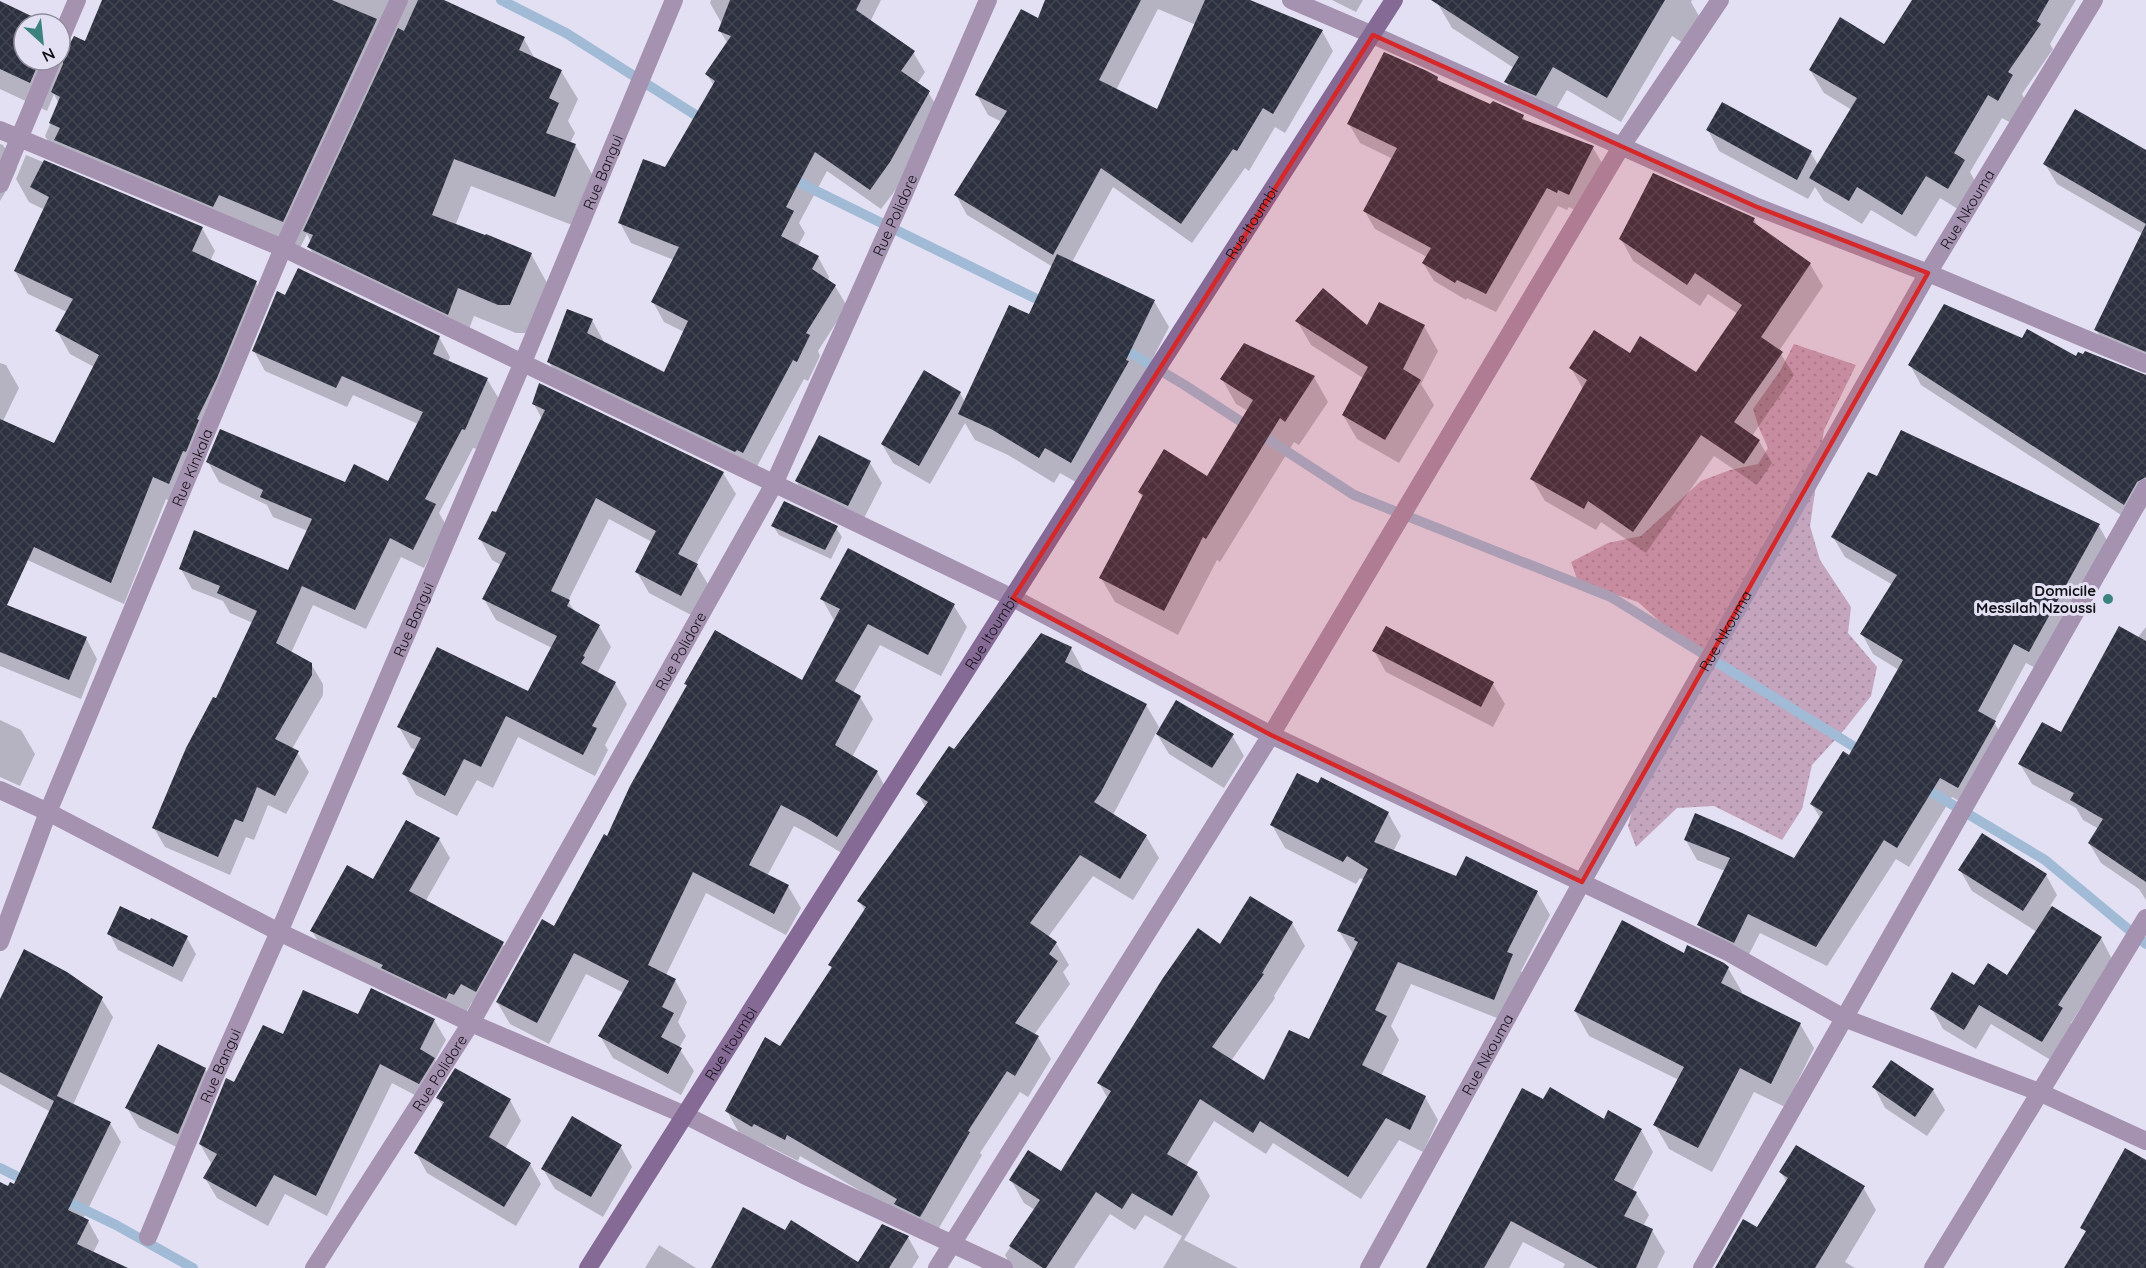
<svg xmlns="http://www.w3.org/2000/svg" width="2146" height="1268" font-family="Quicksand,sans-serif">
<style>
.grass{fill:url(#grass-dots)}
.shadow{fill:#0003;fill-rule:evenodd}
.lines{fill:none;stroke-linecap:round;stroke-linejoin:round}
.stream{stroke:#a1bbd7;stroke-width:10}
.building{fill:url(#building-cross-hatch)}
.street{stroke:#a591b0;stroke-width:18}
.secondary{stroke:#866a96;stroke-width:18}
.marked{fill:#d62828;fill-opacity:0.2;stroke:#d62828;stroke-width:4.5;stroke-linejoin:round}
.poi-dot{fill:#3c837f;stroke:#e3e0f3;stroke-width:2}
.labels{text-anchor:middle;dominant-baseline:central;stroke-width:6;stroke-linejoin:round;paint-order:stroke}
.street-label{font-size:15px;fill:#111016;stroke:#e3e0f3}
.poi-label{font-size:15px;font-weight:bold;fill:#111016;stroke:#e3e0f3;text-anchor:end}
</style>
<defs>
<pattern id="grass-dots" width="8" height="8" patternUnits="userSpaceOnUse" patternTransform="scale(1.5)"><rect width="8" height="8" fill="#c4a5bd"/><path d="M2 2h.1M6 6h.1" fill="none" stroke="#a78da2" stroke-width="1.8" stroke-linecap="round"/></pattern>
<pattern id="building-cross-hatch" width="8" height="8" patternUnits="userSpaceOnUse" patternTransform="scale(1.5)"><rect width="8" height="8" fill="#2d313f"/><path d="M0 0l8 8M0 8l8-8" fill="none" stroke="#424551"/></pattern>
</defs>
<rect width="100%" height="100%" fill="#e3e0f3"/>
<path class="grass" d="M1794 344 1856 365 1824 430 1810 526 1820 560 1851 607 1848 633 1877 667 1871 696 1844 730 1812 765 1802 809 1782 840 1714 806 1677 808 1636 847 1628 826 1646 760 1713 669 1638 602 1578 582 1571 562 1608 543 1641 536 1701 481 1730 470 1758 464 1768 448 1759 428 1753 409 1780 371Z"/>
<g class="shadow">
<path d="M104 0H441L524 39 535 59 561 71 578 99 568 121 575 133 570 143 575 145 592 174 572 225 471 186 455 226 531 254 547 283 526 333H516L474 316 464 342 326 276 309 247 311 242 307 234 299 250 62 164 45 136 59 104 54 94 47 111 0 89V3L45 24H24V60H60V41L66 50 85 43Z"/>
<path d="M711 0H881L870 22 913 52 925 72 917 84 928 92 940 112 901 183 881 209 827 171 799 223 805 233 798 246 818 257 829 277 828 281 835 286 847 306 818 351 820 356 808 381 804 379 754 472 560 382 549 362 592 320 603 340V342L665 374 684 332 664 322 653 302 674 260 631 243 620 223 666 169 714 86 707 74 728 44 720 31 722 24 710 3Z"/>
<path d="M1046 0H1246L1322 31 1333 51 1285 133 1275 127 1249 171 1245 168 1192 243 1113 187 1072 262 1154 301 1169 327 1086 488 1060 473 1054 483 1008 455 975 440 965 423 930 484 893 463 882 444 960 393 965 402 1029 316 1053 267 967 215 956 195 1002 122 988 115 977 95 1038 20ZM1158 9 1196 25 1158 111 1116 90Z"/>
<path d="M1332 0H1363L1356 12Z"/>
<path d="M1440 0H1692L1691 2 1699 16 1683 43 1672 36 1621 122 1567 90 1550 119 1520 106 1506 82 1514 68 1452 28 1438 4Z"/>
<path d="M1914 0H2076L2050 44 2053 49 2022 94 2025 100 2011 123 2002 118 1970 172 1977 185 1961 211 1940 198 1916 237 1871 210 1862 224 1824 201 1815 187 1808 199 1719 151 1708 130 1811 153 1818 165 1852 110 1824 93 1810 70 1885 46Z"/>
<path d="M1437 78 1440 83 1491 106 1523 116 1526 122 1593 148 1604 166 1580 213 1569 207 1567 210 1558 206 1496 312 1467 298 1466 300 1434 281 1423 263 1427 257 1375 229 1364 210 1393 159 1360 143 1349 124Z"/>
<path d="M0 144 3 145 17 168 7 191H6L0 201Z"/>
<path d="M2146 152V366L2108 350 2096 330 2143 234 2057 184 2045 164Z"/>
<path d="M26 155 202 228 215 251 210 261 256 283 269 305 229 401 210 441 211 443 199 474 196 473 181 506 166 499 124 604 23 558 0 529V363L6 365 19 388 3 421 54 445 94 367 70 354 57 331 67 312 28 294 15 271 45 210 29 202 16 179Z"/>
<path d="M1754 219 1759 229 1810 264 1823 286 1779 351 1794 375 1752 436 1759 441 1772 463 1757 485 1714 456 1646 553 1601 522 1596 530 1545 501 1532 479 1583 389 1571 368 1630 355 1697 374 1738 314 1708 294 1700 306 1633 261 1621 239Z"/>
<path d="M1297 321 1368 328 1424 326 1438 351 1421 384 1434 405 1399 463 1357 439 1343 415 1363 378 1311 345Z"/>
<path d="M439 337 450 357 448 362 487 379 499 399 477 449 473 448 439 513 446 525 424 568 401 557 366 629 313 605 291 653 311 664 323 684V695L292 749 297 752 309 772 286 814 268 805 254 840 246 837 230 875 165 847 154 828 253 623 230 613 223 601 192 589 181 569 289 572 308 531 273 517 267 505 219 482 208 462 345 484 389 483 418 424 353 395 347 407 265 371 254 351Z"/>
<path d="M2023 340 2077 358 2146 375V507L2135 524 1921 385 1910 365Z"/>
<path d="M1314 377 1328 402 1299 445 1294 442 1220 562 1217 560 1178 635 1115 602 1101 578 1143 498 1139 492 1208 478 1248 411 1236 404 1222 379Z"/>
<path d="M534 404 723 473 736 494 696 564 709 586 693 616 649 593 637 572 652 542 609 519 568 601 575 612 599 626 611 647 597 673 615 683 627 704 605 745 608 750 595 776 518 737 493 788 477 780 457 816 416 795 404 774 416 750 411 748 399 727 528 693 552 648 496 620 484 599 501 565 492 560 480 539 497 514 542 419Z"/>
<path d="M819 437 870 463 882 483 860 526 808 501 796 481Z"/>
<path d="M773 526 836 528 842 537 831 559 779 535Z"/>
<path d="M2099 526 2110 546 2041 671 2026 663 1994 722 2006 742 1970 807 1952 797 1909 867 1896 859 1827 966 1760 933 1745 962 1711 945 1699 925 1725 871 1697 860 1685 839 1794 860 1821 819 1812 805 1850 757 1899 670 1873 654 1862 634 1893 585 1845 557 1833 537Z"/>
<path d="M848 550 954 606 967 627 941 676 880 645 853 693 860 697 873 719 852 757 877 772 889 794 850 858 820 840 794 826 767 876 788 886 801 908 786 935 706 893 666 975 675 980 687 1002 678 1022 686 1036 679 1048 694 1071 681 1095 613 1058 600 1036 624 993 586 974 549 1044 510 1024 497 1002 555 928 608 838 688 687 686 684 803 682 835 622 822 599Z"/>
<path d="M0 604 86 638 97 659 81 699 0 666Z"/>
<path d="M2146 627V900L2139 889 2101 863 2089 843 2099 829 2083 820 2076 808 2032 784 2020 764 2062 734Z"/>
<path d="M1071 648 1083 670 1082 672 1146 705 1159 727 1113 815 1146 836 1159 858 1133 900 1093 876 1048 937 1056 943 1069 965 1063 972 1070 984 1034 1035 1038 1037 1051 1059 1028 1097 1020 1092 980 1153 982 1155 933 1238 902 1215 800 1156 798 1161 766 1145 765 1148 739 1133 727 1111 781 1048 832 969 830 965 865 911 859 901 926 808 918 794 954 751Z"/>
<path d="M1374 651 1493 684 1505 704 1493 727 1386 672Z"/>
<path d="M0 720 21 730 35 754 20 786 0 777Z"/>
<path d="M1157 734 1232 735 1244 756 1224 788 1169 754Z"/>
<path d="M1388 813 1401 836 1393 852 1457 878 1537 892 1550 915 1521 971 1525 978 1507 1022 1411 984 1391 1026 1399 1040 1381 1076 1425 1097 1438 1120 1423 1152 1399 1140 1361 1199 1273 1143 1266 1154 1214 1121 1186 1166 1197 1173 1210 1196 1184 1240 1238 1268H1163L1182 1236 1145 1215 1135 1230 1110 1214 1074 1268H1012L1005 1255 1035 1210 1024 1203 1011 1180 1061 1173 1108 1099 1099 1083 1221 946 1292 923 1305 946 1274 996 1275 998 1231 1061 1265 1082 1310 1041 1353 954 1339 931 1364 880 1360 878 1356 884 1285 848 1272 825Z"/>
<path d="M439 839 450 858 425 902 502 943 513 962 487 1010 472 1002 465 1014 323 950 312 931 373 881Z"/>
<path d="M1960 870 2046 875 2057 895 2050 906 2101 938 2112 959 2071 1023 2074 1029 2054 1062 1991 1024 1976 1049 1943 1029 1932 1009 1975 987 2008 977 2037 932 1972 891Z"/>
<path d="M109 933 187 938 196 954 182 982 118 950Z"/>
<path d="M1728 968 1742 992 1741 995 1800 1024 1814 1048 1785 1107 1754 1092 1712 1172 1669 1149 1655 1125 1679 1080 1589 1036 1575 1011Z"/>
<path d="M101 998 113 1017 73 1105 110 1123 121 1142 83 1219 88 1221 99 1241 93 1253 124 1268H0V1183L9 1188 15 1186 51 1112 0 1084V1003Z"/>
<path d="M358 1016 434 1020 446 1040 435 1060 446 1079 430 1103 392 1083 327 1216 285 1194 268 1226 217 1198 205 1178 212 1165 200 1144 234 1084 283 1036Z"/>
<path d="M205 1069 217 1090 190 1154 139 1128 127 1108Z"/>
<path d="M1874 1087 1933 1090 1945 1110 1927 1136 1885 1108Z"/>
<path d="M438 1098 510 1100 521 1121 505 1149 530 1164 541 1184 516 1226 427 1173 416 1153 443 1107Z"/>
<path d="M1544 1101 1604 1121 1641 1130 1653 1152 1632 1191 1636 1193 1649 1215 1643 1226 1652 1230 1665 1252 1657 1268H1563L1565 1264 1523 1242 1509 1268H1427Z"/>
<path d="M621 1147 632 1167 603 1217 555 1189 543 1169Z"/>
<path d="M1781 1172 1863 1187 1876 1210 1845 1262 1855 1268H1719L1758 1229 1787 1183Z"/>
<path d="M786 1232 859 1264 908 1237 919 1257 912 1268H712Z"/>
<path d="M659 1245 696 1268H645Z"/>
</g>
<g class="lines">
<g class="stream">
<path d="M501 0 566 33 705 121"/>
<path d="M789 175 806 186 1049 305"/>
<path d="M1119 346 1183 384 1354 495 1611 597 1866 754"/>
<path d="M1921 786 2045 860 2146 944"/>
<path d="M0 1168 28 1182"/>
<path d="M58 1197 116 1225 193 1268"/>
</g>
</g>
<g class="building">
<path d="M102 0H332L377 19 283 222 219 195 213 207 54 140 60 128 49 123 60 97 51 92 63 64V58L60 51 67 49 74 36 85 41Z"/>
<path d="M418 0H444L525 37 519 50 562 70 549 98 559 103 546 133 576 144 555 197 454 159 432 215 485 235 486 234 532 253 510 305H498L458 288 448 315 307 247 313 235 303 231 398 28 404 31Z"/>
<path d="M730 0H861L856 10 915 51 901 71 930 91 890 162 870 190 815 152 786 207 794 211 781 236 819 256 812 269 836 285 806 333 810 335 797 362 793 360 743 453 737 450 735 452 547 362 567 309 593 319 587 333 664 372 688 321 651 302 679 247 618 223 643 159 665 167 715 81 705 74 731 36 718 31Z"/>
<path d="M1045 0H1141L1099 80 1157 109 1205 0H1250L1323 30 1273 114 1263 108 1237 151 1233 149 1181 224 1101 168 1053 255 954 195 1007 111 975 95 1021 9 1038 18Z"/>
<path d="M1431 0H1665L1607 98 1553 67 1536 96 1504 82 1519 57Z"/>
<path d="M1912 0H2049L2037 21 2041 24 2008 72 2013 75 1998 101 1988 95 1954 153 1965 160 1948 189 1926 176 1902 215 1857 187 1849 201 1809 178 1857 98 1809 70 1840 17 1884 44Z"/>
<path d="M0 1 48 24H24V60H40L30 83 0 69Z"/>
<path d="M1384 52 1427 71 1438 77 1437 80 1490 104 1493 101 1524 115 1522 119 1594 146 1569 195 1558 190 1557 193 1547 188 1486 294 1457 280 1455 283 1422 263 1431 248 1363 211 1397 148 1347 124Z"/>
<path d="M1722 102 1812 151 1797 180 1706 130Z"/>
<path d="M2075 109 2146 150V224L2043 164Z"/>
<path d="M44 160 203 227 192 251 257 281 217 378 197 419 199 420 186 452 183 451 169 484 153 477 111 583 34 547 7 605 87 637 69 680 0 652V419L54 443 99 355 55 331 73 299 14 271 49 197 30 187Z"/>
<path d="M1653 173 1755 218 1753 222 1811 263 1761 337 1783 352 1734 422 1760 440 1744 464 1701 435 1633 532 1588 501 1584 509 1530 479 1587 380 1569 368 1594 330 1630 353 1640 336 1696 372 1742 305 1695 273 1687 285 1619 239Z"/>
<path d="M2146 224V352L2094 330Z"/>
<path d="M1057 254 1155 300 1126 360 1129 361 1071 463 1045 448 1039 458 991 429 958 414 1009 305 1029 314Z"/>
<path d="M298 268 440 336 433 354 488 378 465 430 462 429 425 499 436 504 413 550 390 538 355 610 302 586 276 643 312 663V675L275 739 299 751 275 796 257 787 243 822 235 819 218 857 152 828 186 748 213 697 216 698 257 611 217 593 220 586 179 569 194 530 288 570 312 519 260 497 263 490 206 462 220 429 345 482 354 464 388 481 423 412 342 376 336 388 252 351 277 291 285 295Z"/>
<path d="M1323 288 1367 325 1379 302 1425 325 1403 369 1421 380 1385 440 1342 415 1368 367 1295 321Z"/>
<path d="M1944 304 2022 338 2027 329 2076 356 2078 352 2083 354 2085 351 2146 375V477L2137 482 2124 505 1908 365Z"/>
<path d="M1244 343 1315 376 1285 422 1280 418 1206 539 1203 537 1164 611 1099 578 1143 495 1138 492 1164 449 1207 476 1253 400 1220 379Z"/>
<path d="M924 370 961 392 919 466 881 444Z"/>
<path d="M539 383 724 472 678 554 698 564 681 596 635 572 656 531 596 498 551 591 570 600 567 606 600 625 583 656 585 657 581 663 616 682 592 726 597 728 583 755 506 716 481 767 464 759 445 796 402 774 421 738 397 727 437 647 528 691 557 636 482 599 506 553 478 539 492 511 496 512 545 410 532 404Z"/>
<path d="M1901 430 2100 524 2029 652 2014 644 1978 711 1996 721 1958 788 1940 778 1897 848 1884 840 1816 947 1748 914 1734 943 1697 925 1730 858 1684 840 1695 813 1742 833 1794 858 1823 812 1810 804 1843 751 1849 755 1903 660 1860 634 1897 575 1831 537 1868 472 1877 476Z"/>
<path d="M819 435 871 461 848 506 795 481Z"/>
<path d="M784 501 838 526 825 550 771 526Z"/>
<path d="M848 548 955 604 928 655 868 624 835 681 861 696 835 745 878 771 837 837 806 818 781 805 749 865 789 885 774 914 693 872 648 965 676 979 662 1007 674 1013 661 1037 682 1048 668 1074 598 1036 629 981 574 953 537 1023 496 1002 542 919 554 926 604 834 607 836 630 786 687 685 684 684 715 630 802 680 840 609 820 599Z"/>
<path d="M1386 626 1494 682 1481 707 1372 651Z"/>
<path d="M2119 626 2146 641V882L2088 843 2103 819 2070 800 2074 793 2018 764 2042 722 2061 732Z"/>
<path d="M1041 633 1072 647 1065 662 1147 704 1101 792 1094 802 1147 835 1120 879 1080 855 1030 923 1057 942 1049 954 1058 961 1015 1023 1039 1036 1015 1076 1007 1071 968 1131 970 1132 920 1217 894 1204 897 1199 787 1135 785 1140 754 1124 752 1127 725 1111 765 1037 780 1046 832 967 828 965 866 907 857 901 928 802 916 794 949 746 954 749Z"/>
<path d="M1176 700 1234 734 1212 768 1156 734Z"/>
<path d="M1297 773 1318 783 1321 777 1389 812 1374 842 1456 876 1466 856 1538 891 1507 952 1513 954 1494 1000 1398 962 1375 1010 1387 1016 1362 1065 1426 1096 1410 1130 1386 1118 1348 1177 1260 1121 1253 1133 1200 1099 1167 1154 1198 1172 1172 1216 1132 1193 1122 1209 1096 1192 1046 1268H1043L1009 1246 1040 1200 1009 1180 1028 1150 1061 1171 1111 1091 1097 1083 1163 978 1198 928 1220 944 1250 896 1293 922 1262 973 1264 974 1212 1047 1264 1080 1289 1030 1309 1039 1358 942 1354 940 1355 938 1337 931 1368 869 1347 856 1343 862 1270 825Z"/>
<path d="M406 820 440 838 409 891 504 942 476 992 461 984 454 995 449 993 446 999 381 968 383 965 310 931 347 865 373 879Z"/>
<path d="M1982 833 2047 874 2023 911 1958 870Z"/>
<path d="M120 906 150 920 151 918 188 936 173 967 107 934Z"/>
<path d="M2052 906 2102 937 2058 1005 2063 1008 2042 1042 1979 1005 1964 1030 1930 1009 1952 972 1974 985 1988 963 2007 975Z"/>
<path d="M1622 920 1684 953 1687 945 1724 963 1729 967 1721 983 1801 1023 1771 1084 1740 1068 1698 1148 1653 1125 1684 1067 1574 1011Z"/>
<path d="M24 949 67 972 103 997 57 1096 111 1122 68 1210 89 1220 77 1244 128 1268H0V1182L8 1186 10 1182 14 1184 54 1101 0 1072V999Z"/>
<path d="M371 988 435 1019 420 1049 435 1058 419 1084 380 1064 316 1196 274 1175 256 1207 203 1178 217 1154 199 1144 226 1078 234 1082 263 1025 283 1034 303 990 358 1014Z"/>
<path d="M158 1044 206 1068 178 1134 125 1108Z"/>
<path d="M1891 1060 1934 1089 1915 1117 1872 1087Z"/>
<path d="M455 1068 511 1099 489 1137 531 1163 504 1207 414 1153 444 1102 436 1098Z"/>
<path d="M1550 1087 1604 1119 1608 1110 1642 1129 1614 1180 1637 1192 1624 1216 1653 1229 1636 1268H1598L1511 1221 1484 1268H1426L1522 1088 1543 1099Z"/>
<path d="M572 1116 622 1145 591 1197 541 1169Z"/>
<path d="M1796 1145 1865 1186 1815 1268H1715L1743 1219 1757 1227 1788 1178 1779 1172Z"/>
<path d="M2125 1148 2146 1160V1268H2064L2086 1231 2080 1228Z"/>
<path d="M743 1207 785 1230 791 1220 858 1262 882 1224 909 1236 889 1268H711Z"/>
</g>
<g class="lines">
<g class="street">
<path d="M1291 0 1373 35 1757 207 1928 273 2146 364"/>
<path d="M60 40 77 0"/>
<path d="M0 130 283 248 1013 598 1271 735 1726 951 1844 1018 2039 1092 2146 1141"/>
<path d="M0 184 52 60"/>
<path d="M0 790 48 812 279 932 471 1023 685 1115 804 1175 1004 1268"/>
<path id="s1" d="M0 942 48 812 283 248 399 0"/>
<path id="s2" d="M148 1237 214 1078 279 932 523 362 674 0"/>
<path id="s3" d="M314 1268 471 1023 774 484 899 205 988 0"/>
<path d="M937 1268 1271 735 1621 147 1720 0"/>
<path id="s4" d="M1369 1268 1582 882 1928 273 2094 0"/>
<path d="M1702 1268 2146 488"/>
<path d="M1933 1268 2146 918"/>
</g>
<path class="secondary" id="s5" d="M588 1268 1162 361 1394 0"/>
</g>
<path class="marked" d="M1373 35 1757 207 1928 273 1582 882 1271 735 1013 598Z"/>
<circle class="poi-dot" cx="2108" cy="599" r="6"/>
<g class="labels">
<g class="street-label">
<text stroke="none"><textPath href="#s2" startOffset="1158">Rue Bangui</textPath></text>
<text stroke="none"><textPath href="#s4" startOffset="1216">Rue Nkouma</textPath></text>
<text stroke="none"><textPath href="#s3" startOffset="1204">Rue Polidore</textPath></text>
<text stroke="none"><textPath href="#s5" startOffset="1238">Rue Itoumbi</textPath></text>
<text stroke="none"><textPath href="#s1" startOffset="512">Rue Kinkala</textPath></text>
<text stroke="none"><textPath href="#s2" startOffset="672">Rue Bangui</textPath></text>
<text stroke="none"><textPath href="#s4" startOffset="730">Rue Nkouma</textPath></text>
<text stroke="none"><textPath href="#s5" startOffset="752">Rue Itoumbi</textPath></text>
<text stroke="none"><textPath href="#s3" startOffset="718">Rue Polidore</textPath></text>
<text stroke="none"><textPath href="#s5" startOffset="266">Rue Itoumbi</textPath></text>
<text stroke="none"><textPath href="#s4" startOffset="244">Rue Nkouma</textPath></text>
<text stroke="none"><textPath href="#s2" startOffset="186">Rue Bangui</textPath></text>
<text stroke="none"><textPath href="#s3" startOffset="232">Rue Polidore</textPath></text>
</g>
<g class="poi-label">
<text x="2096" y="590">Domicile<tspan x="2096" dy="17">Messilah Nzoussi</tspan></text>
</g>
</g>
<g transform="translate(42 42) rotate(153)"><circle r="28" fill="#e3e0f3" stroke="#8f8d9b" stroke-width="1.5"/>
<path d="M0-4.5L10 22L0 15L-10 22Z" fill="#3c837f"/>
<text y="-9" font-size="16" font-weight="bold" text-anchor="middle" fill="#111016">N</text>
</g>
</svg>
